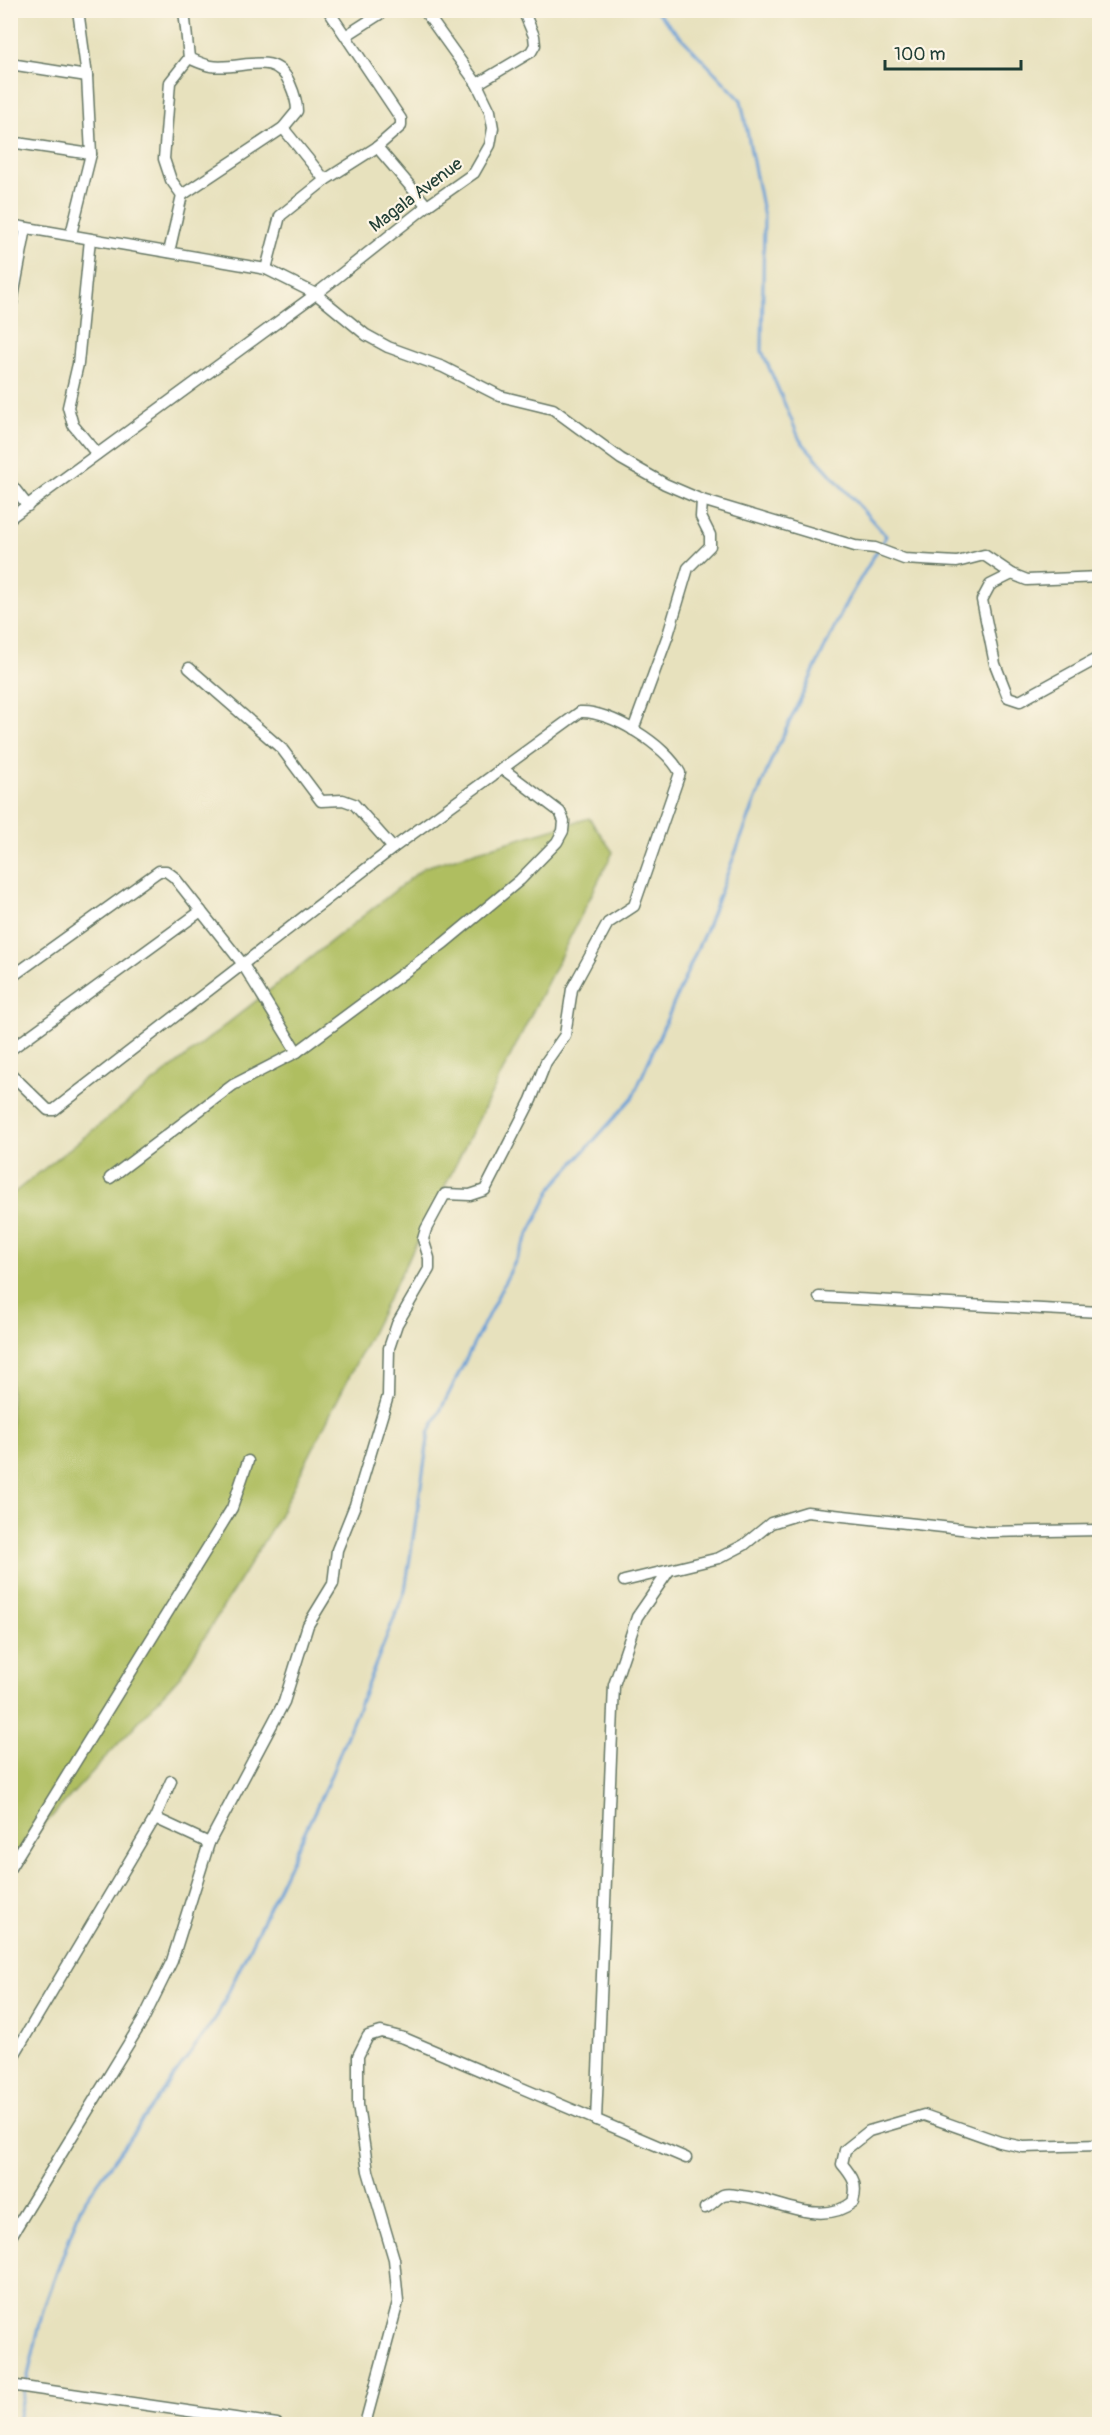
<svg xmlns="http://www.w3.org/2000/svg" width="1110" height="2435" font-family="Pangolin,sans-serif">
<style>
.green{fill:#afbe61;stroke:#677e4a;stroke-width:1.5}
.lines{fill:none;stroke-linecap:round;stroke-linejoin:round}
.stream{stroke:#699fd6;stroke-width:3}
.minor-casing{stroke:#657664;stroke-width:13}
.minor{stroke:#fff;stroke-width:10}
.labels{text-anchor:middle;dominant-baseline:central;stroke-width:4.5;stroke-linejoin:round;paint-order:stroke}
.street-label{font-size:18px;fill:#1f3d34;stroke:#fcf5e5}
</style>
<rect width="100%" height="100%" fill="#fcf5e5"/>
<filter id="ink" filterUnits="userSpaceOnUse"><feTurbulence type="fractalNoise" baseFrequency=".0167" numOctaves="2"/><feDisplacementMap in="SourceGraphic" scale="12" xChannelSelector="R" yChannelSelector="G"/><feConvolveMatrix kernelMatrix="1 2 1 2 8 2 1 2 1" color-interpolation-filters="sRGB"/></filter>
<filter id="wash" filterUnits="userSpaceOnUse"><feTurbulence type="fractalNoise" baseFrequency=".008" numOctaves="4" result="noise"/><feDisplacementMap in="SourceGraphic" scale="24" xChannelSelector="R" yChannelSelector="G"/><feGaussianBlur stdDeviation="1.35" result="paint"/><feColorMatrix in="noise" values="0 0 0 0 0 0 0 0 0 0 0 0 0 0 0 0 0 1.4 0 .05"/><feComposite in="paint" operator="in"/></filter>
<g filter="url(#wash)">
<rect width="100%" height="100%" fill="#e7e1bd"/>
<path class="green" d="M589 818 613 852 278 1518 181 1675 11 1861V1195L425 867Z"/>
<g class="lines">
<path class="stream" d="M17 2424 43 2310 81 2206 217 2016 327 1785 405 1591 429 1433 553 1186 633 1097 706 929 770 763 847 601 886 536 800 440 762 351 764 217 741 100 655 10"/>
</g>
</g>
<g filter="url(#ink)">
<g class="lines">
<defs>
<g id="minor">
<path d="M184 10 189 58"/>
<path d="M347 35 386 10"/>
<path d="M10 64 87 76"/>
<path d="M477 84 531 52 535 45 534 36 523 10"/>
<path d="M283 128 325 180"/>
<path d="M10 142 91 154"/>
<path d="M377 147 427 206"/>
<path d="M182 195 171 180 164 159 170 82 189 58"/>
<path d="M10 225 266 269 316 294 366 335 388 347 443 367 500 396 553 409 621 459 665 484 702 500 855 546 875 548 904 559 957 562 984 555 1012 574 1027 580 1100 577"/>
<path d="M71 234 91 154 87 76 78 10"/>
<path d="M90 239 78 364 68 407 73 425 97 454"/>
<path d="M169 252 182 195 283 128 297 111C297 101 294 93 290 84 275 48 241 71 211 66 204 65 196 61 189 58"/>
<path d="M266 269 280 216 325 180 377 147 401 126V119L328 10"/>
<path d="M10 313 26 228"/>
<path d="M10 483 28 506"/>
<path d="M10 518 316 294 427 206 474 173 490 145 493 128 490 111 477 84 424 10"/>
<path d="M1012 574 990 585 982 600 995 664 1008 697 1020 701 1100 657"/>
<path d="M189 668 282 749 321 801 343 800 354 804 393 848"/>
<path d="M633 730 668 635 688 568 710 546V535L701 517 702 500"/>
<path d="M10 978 159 871H166L174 877 242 963 297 1052"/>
<path d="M10 1050 201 911"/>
<path d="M10 1073 48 1110H54L393 848 580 712C610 710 667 746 680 773L634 906 608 923 572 989 565 1035 546 1062 531 1100 485 1190 470 1195 445 1194 426 1229 423 1239 429 1258V1269L397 1324 389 1348 388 1396 355 1505 337 1550 333 1584 308 1625 284 1702 209 1843 172 1961 143 2020 10 2238"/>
<path d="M110 1178 233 1085 297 1052 444 943 520 880 557 842 563 831 564 821 560 812 503 769"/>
<path d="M819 1297 1100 1312"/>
<path d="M624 1581 719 1558 744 1545 771 1523 807 1512 988 1532 1100 1530"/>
<path d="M155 1818 209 1843"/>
<path d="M10 1868 232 1508 248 1461"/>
<path d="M10 2062 155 1818 171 1781"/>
<path d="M596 2120 614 1685 637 1617 668 1572"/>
<path d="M705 2208C712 2205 717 2198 723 2195 728 2193 737 2195 742 2196 777 2199 821 2228 853 2202 858 2184 853 2177 842 2164L845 2150 869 2131 924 2115 1000 2142 1023 2147 1100 2145"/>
<path d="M10 2385 277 2424"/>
<path d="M365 2424 398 2302 394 2259 368 2171 358 2105V2056L368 2036 381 2032 404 2038 686 2158"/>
</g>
</defs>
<use href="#minor" class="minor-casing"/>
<use href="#minor" class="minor"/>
</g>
</g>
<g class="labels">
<g class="street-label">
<text transform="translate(416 195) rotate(-37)">Magala Avenue</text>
</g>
</g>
<rect width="1110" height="2435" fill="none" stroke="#fcf5e5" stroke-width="36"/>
<path d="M885 60v9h136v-9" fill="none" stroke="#1f3d34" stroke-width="3"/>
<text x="894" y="60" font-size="18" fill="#1f3d34" stroke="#fcf5e5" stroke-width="4.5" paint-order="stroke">100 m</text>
</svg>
